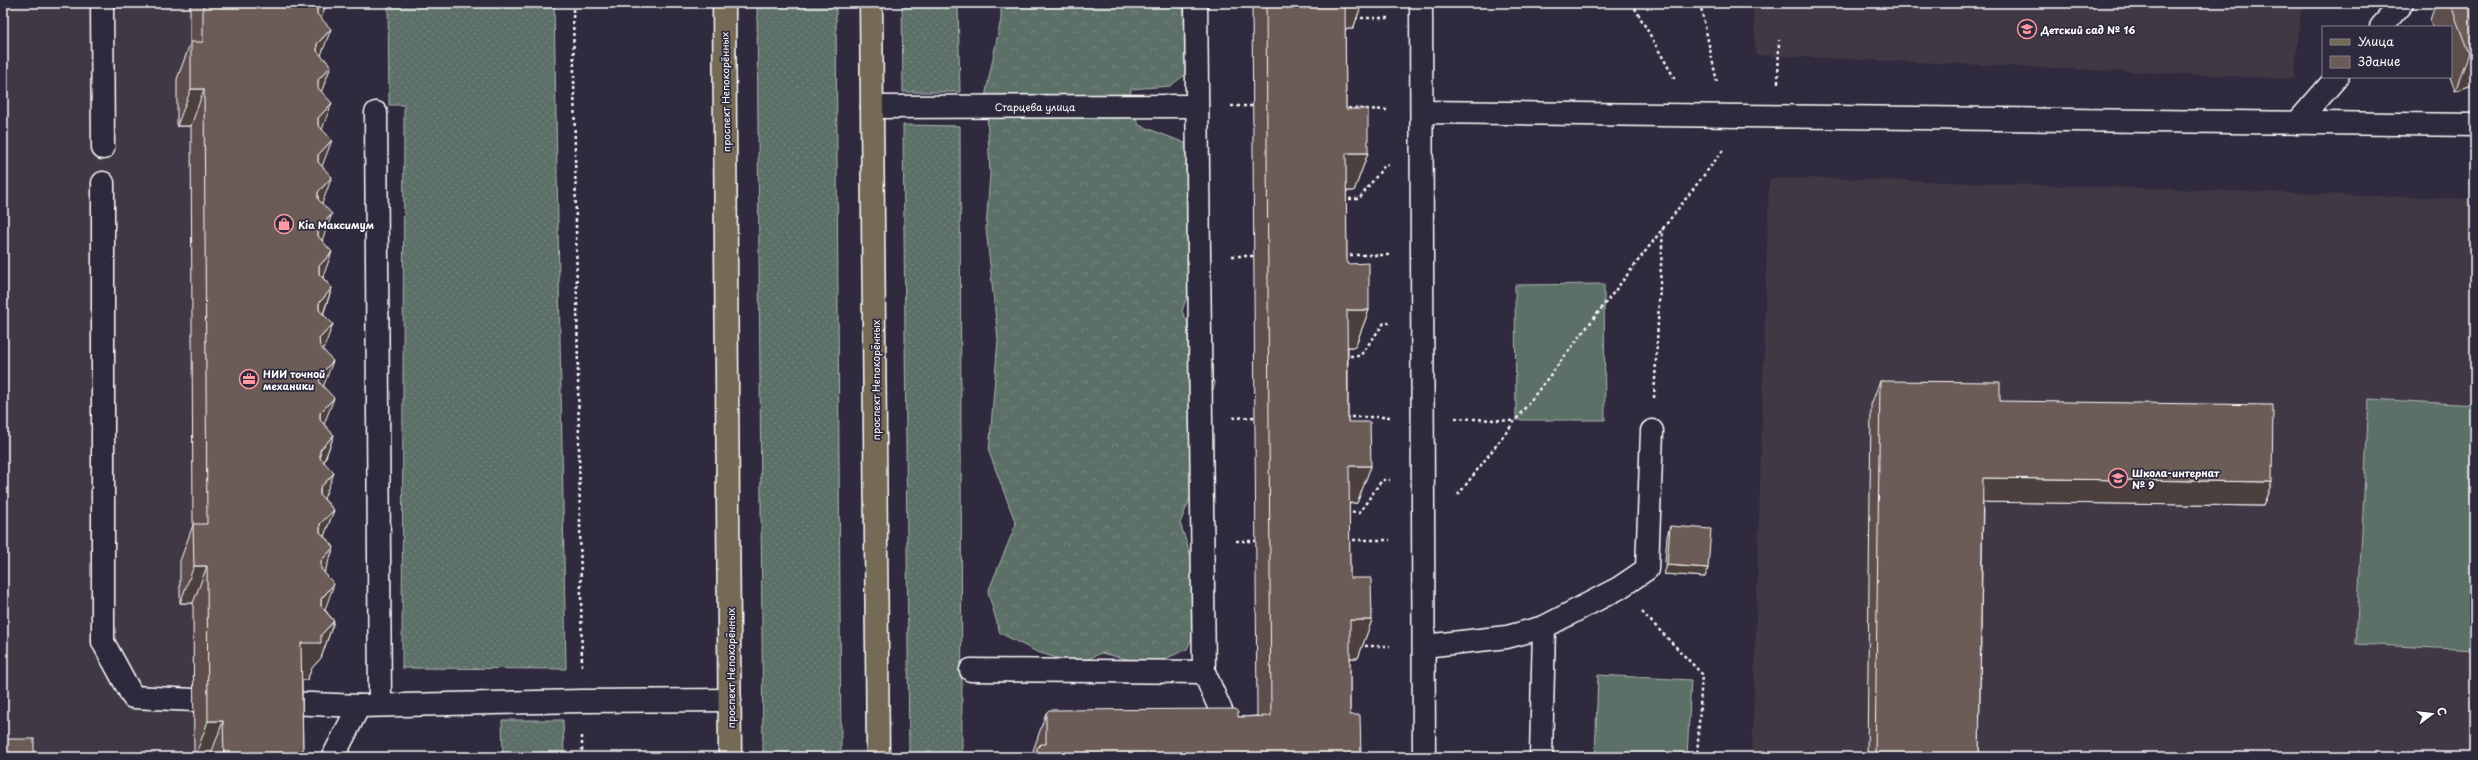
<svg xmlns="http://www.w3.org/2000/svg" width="2478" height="760" font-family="'Playpen Sans',sans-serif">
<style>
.built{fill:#413945}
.grass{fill:url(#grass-dots);stroke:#aeb7b3}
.forest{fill:url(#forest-crowns);stroke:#aeb7b3}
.pitch{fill:#5c6f67;stroke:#aeb7b3}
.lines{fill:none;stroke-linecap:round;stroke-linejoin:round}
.minor-casing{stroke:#fff;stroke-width:25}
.major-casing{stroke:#fff;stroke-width:25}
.path{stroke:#fff;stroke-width:2.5;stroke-dasharray:3 3;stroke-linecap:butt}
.minor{stroke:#2f2a3d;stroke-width:22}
.major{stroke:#746b55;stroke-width:22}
.wall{fill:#5d4e4d;stroke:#fff}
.shaded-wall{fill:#4c403e;stroke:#fff}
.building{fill:#6c5b59;stroke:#fff}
.labels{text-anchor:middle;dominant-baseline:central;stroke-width:3.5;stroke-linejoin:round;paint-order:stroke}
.poi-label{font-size:10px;font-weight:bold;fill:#fff;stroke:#2f2a3d;text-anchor:start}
.street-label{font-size:10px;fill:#fff;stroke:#2f2a3d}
</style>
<defs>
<pattern id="grass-dots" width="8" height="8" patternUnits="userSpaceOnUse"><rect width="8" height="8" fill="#5c6f67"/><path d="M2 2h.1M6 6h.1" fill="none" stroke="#74857e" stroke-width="1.8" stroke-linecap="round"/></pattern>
<pattern id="forest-crowns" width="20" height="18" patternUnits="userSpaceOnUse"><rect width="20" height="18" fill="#5c6f67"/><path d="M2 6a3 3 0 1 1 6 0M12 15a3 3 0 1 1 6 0" fill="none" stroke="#74857e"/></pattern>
</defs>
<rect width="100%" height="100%" fill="#2f2a3d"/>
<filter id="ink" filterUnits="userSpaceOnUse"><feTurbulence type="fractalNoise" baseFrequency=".025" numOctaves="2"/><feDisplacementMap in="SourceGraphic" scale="8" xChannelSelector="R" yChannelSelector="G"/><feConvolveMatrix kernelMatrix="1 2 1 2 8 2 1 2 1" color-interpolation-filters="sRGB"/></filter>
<g filter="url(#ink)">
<g class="built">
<path d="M3 3H307V643L321 658 307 672V680H288L289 757H3Z"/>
<path d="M1753 3H2302L2294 79 1756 55Z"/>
<path d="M1825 178 2475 199V757H1752L1769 179Z"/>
</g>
<g class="grass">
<path d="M388 3H554L566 669 402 668 404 105H389Z"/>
<path d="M757 3H836L841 757H763Z"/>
<path d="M902 3H958L960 92H903Z"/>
<path d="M903 125 960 126 962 757H909Z"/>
<path d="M502 720H563L564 757H503Z"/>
</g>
<path class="forest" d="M1001 3H1183L1190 71 1170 86 1131 89 1129 102 1139 125 1190 145 1196 272 1182 311 1215 384 1211 396 1205 463 1180 523 1201 586 1197 626 1187 649 1152 665 1101 653 1077 664 1037 652 1000 633 988 592 1016 524 989 452 998 339 986 228 990 174 986 92 1001 19Z"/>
<g class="pitch">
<path d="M1604 284 1605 420H1516L1515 285Z"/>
<path d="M2369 399 2475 405V650L2356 644Z"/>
<path d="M1598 675 1691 680 1687 757H1595Z"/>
</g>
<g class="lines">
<defs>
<g id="minor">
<path d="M102 3 103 148"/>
<path d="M1196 3 1204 672 1232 736"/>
<path d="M1421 3 1424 757"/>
<path d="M2381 27 2402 3"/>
<path d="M872 107 1197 106"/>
<path d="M1422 112 2475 125"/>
<path d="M376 113 380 705"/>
<path d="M2297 123 2337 77"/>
<path d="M103 183V642L133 697 194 700"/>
<path d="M1544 627 1619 588 1647 569 1652 431"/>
<path d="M1424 646 1507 637 1544 627 1541 757"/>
<path d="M971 670 1204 672"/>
<path d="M288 703 359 706 582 701 730 700"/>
<path d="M333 757 359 706"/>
</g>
<g id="major">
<path d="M724 3 730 757"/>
<path d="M871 3 878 757"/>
</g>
</defs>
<use href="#minor" class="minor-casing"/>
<use href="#major" class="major-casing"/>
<g class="path">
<path d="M573 3 582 669"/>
<path d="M1632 3 1676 81"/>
<path d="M1700 3 1717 82"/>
<path d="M1355 18H1388"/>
<path d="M1778 83 1779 40"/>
<path d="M1231 106H1253"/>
<path d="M1342 108 1389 110"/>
<path d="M1343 199H1359L1385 165H1389"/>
<path d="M1344 255H1389"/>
<path d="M1232 256H1254"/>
<path d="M1344 356H1360L1384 323H1389"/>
<path d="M1654 398 1663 228"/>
<path d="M1345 417H1390"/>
<path d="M1233 418 1255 417"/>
<path d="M1455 418 1514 421"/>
<path d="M1458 495 1724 149"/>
<path d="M1346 512 1359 513 1382 480H1390"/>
<path d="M1347 540H1390"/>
<path d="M1236 541H1256"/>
<path d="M1642 612 1702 674 1697 757"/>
<path d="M1359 646H1390"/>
<path d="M582 757V734"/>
</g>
<use href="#minor" class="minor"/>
<use href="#major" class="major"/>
</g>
<g class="wall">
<path d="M190 3H327L321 18V55L331 66 321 92 323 278 332 288 323 315 324 425 334 435 324 462V499L334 510 324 536 334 547 324 573 325 610 334 621 321 658 312 668 307 680H302L303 757H194L193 603H180V561L193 525 191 126H177V79L190 44Z"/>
<path d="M1252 3H1362L1353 29H1345L1346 109 1368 153 1354 191H1346L1347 264 1369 310 1355 347H1348V422L1371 466 1357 503 1349 504 1350 578 1372 620 1358 658H1350V715L1361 757H1033V751L1046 713 1238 717 1257 716Z"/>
<path d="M2436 3H2475V84L2455 91 2450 77H2451V27H2432L2430 20Z"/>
<path d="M1880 381 2000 401 2272 482 2263 506 1983 502 1979 757H1867L1871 405Z"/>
<path d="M1670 526 1708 568 1705 577 1664 574 1667 536Z"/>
</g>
<g class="shaded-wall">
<path d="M320 3H327L317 29V6Z"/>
<path d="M1341 3H1362L1353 29H1332Z"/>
<path d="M331 29 317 66V44Z"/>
<path d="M2475 52V84L2455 91 2469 54Z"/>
<path d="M331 66 317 103 318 80Z"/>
<path d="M191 89H204L191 126H177Z"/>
<path d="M332 103 318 140V118Z"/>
<path d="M332 140 318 177V155Z"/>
<path d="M1346 153H1368L1354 191H1333Z"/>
<path d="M332 177 318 214V192Z"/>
<path d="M332 214 318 251V229Z"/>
<path d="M332 252 319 288V266Z"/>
<path d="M332 288 319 325V303Z"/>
<path d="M1347 310H1369L1355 347H1333Z"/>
<path d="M333 324 319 361V339Z"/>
<path d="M333 361 319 398V376Z"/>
<path d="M334 398 320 435V413Z"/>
<path d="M334 435 320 472V450Z"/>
<path d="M1349 466H1371L1357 503 1335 504Z"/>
<path d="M334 473 320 509V488Z"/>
<path d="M1983 478 2272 482 2263 506 1974 502Z"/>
<path d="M334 510 320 547V524Z"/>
<path d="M334 547 320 584 321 561Z"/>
<path d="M1667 565 1708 568 1705 577 1664 574Z"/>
<path d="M194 566H207L193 603H180Z"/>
<path d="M334 584 321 621V599Z"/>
<path d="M1350 620H1372L1358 658H1336Z"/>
<path d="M334 621 321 658 312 668 307 680H288L301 643 321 635Z"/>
<path d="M208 721H223L210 757H195Z"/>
</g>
<g class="building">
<path d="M203 3H320L317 6V14L331 29 317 44V51L331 66 318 80V88L332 103 318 118V125L332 140 318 155V162L332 177 318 192V199L332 214 318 229V236L332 252 319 266V274L332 288 319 303V310L333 324 319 339 320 346 333 361 319 376 320 383 334 398 320 413V420L334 435 320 450V458L334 473 320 488V495L334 510 320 524V532L334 547 321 561V569L334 584 321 599V606L334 621 321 635V643H301L303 757H224L223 721H208L207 566H194L193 524H207L204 89H191V42H203Z"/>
<path d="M1266 3H1345L1346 109H1368V153H1346L1347 264 1369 263V310H1347L1348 422H1370L1371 466H1349L1350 578H1371L1372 620H1350V715H1360L1361 757H1037V748L1041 744H1046V713L1049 710 1235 709 1238 712V717L1271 716Z"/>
<path d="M2450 3H2475V52L2469 54Z"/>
<path d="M1880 381 2000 382V401L2273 405 2272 482 1983 478 1979 757H1875Z"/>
<path d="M1670 526 1711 529 1708 568 1667 565Z"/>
<rect x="3" y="739" width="31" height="18"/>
</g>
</g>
<defs>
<symbol id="school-ring" viewBox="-11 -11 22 22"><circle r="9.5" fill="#2f2a3d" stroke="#ff9aa2" stroke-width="1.5"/><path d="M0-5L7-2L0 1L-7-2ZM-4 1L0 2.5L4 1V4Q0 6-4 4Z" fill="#ff9aa2"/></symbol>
<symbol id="shop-ring" viewBox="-11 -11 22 22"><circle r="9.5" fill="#2f2a3d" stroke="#ff9aa2" stroke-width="1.5"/><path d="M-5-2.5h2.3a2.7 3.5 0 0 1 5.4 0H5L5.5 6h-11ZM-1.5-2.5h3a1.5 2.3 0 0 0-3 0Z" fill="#ff9aa2"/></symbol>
<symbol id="office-ring" viewBox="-11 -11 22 22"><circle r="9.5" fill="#2f2a3d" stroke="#ff9aa2" stroke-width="1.5"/><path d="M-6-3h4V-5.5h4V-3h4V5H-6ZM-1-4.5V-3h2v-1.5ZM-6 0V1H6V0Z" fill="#ff9aa2"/></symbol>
</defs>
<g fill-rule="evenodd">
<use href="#school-ring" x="2016" y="18" width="22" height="22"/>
<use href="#shop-ring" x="273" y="213" width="22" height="22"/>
<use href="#office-ring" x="238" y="368" width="22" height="22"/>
<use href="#school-ring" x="2107" y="467" width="22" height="22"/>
</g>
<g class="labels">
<g class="poi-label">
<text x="2041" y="29">Детский сад № 16</text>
<text x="298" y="224">Kia Максимум</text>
<text x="263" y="373">НИИ точной<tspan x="263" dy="12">механики</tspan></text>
<text x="2132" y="472">Школа-интернат<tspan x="2132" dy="12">№ 9</tspan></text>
</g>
<g class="street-label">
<text transform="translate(725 92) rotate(-91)">проспект Непокорённых</text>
<text x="1035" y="106">Старцева улица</text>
<text transform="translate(875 380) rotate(-90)">проспект Непокорённых</text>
<text transform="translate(730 668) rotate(-90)">проспект Непокорённых</text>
</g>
</g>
<rect width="2478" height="760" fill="none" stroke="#2f2a3d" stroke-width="16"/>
<rect x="8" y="8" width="2462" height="744" fill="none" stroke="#fff" stroke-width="1.5" filter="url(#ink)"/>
<rect x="2322" y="26" width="130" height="52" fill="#2f2a3d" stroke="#827f8b"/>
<rect x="2330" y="39" width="20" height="6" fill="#746b55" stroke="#827f8b"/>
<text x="2358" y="46" font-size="12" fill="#ffffff">Улица</text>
<rect x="2330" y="56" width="20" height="12" fill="#6c5b59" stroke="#827f8b"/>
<text x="2358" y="66" font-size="12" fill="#ffffff">Здание</text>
<g transform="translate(2432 714) rotate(75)" stroke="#2f2a3d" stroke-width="3" paint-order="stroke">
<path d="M0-3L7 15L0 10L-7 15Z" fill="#ffffff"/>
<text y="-6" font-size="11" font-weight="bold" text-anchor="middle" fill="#ffffff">С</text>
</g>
</svg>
